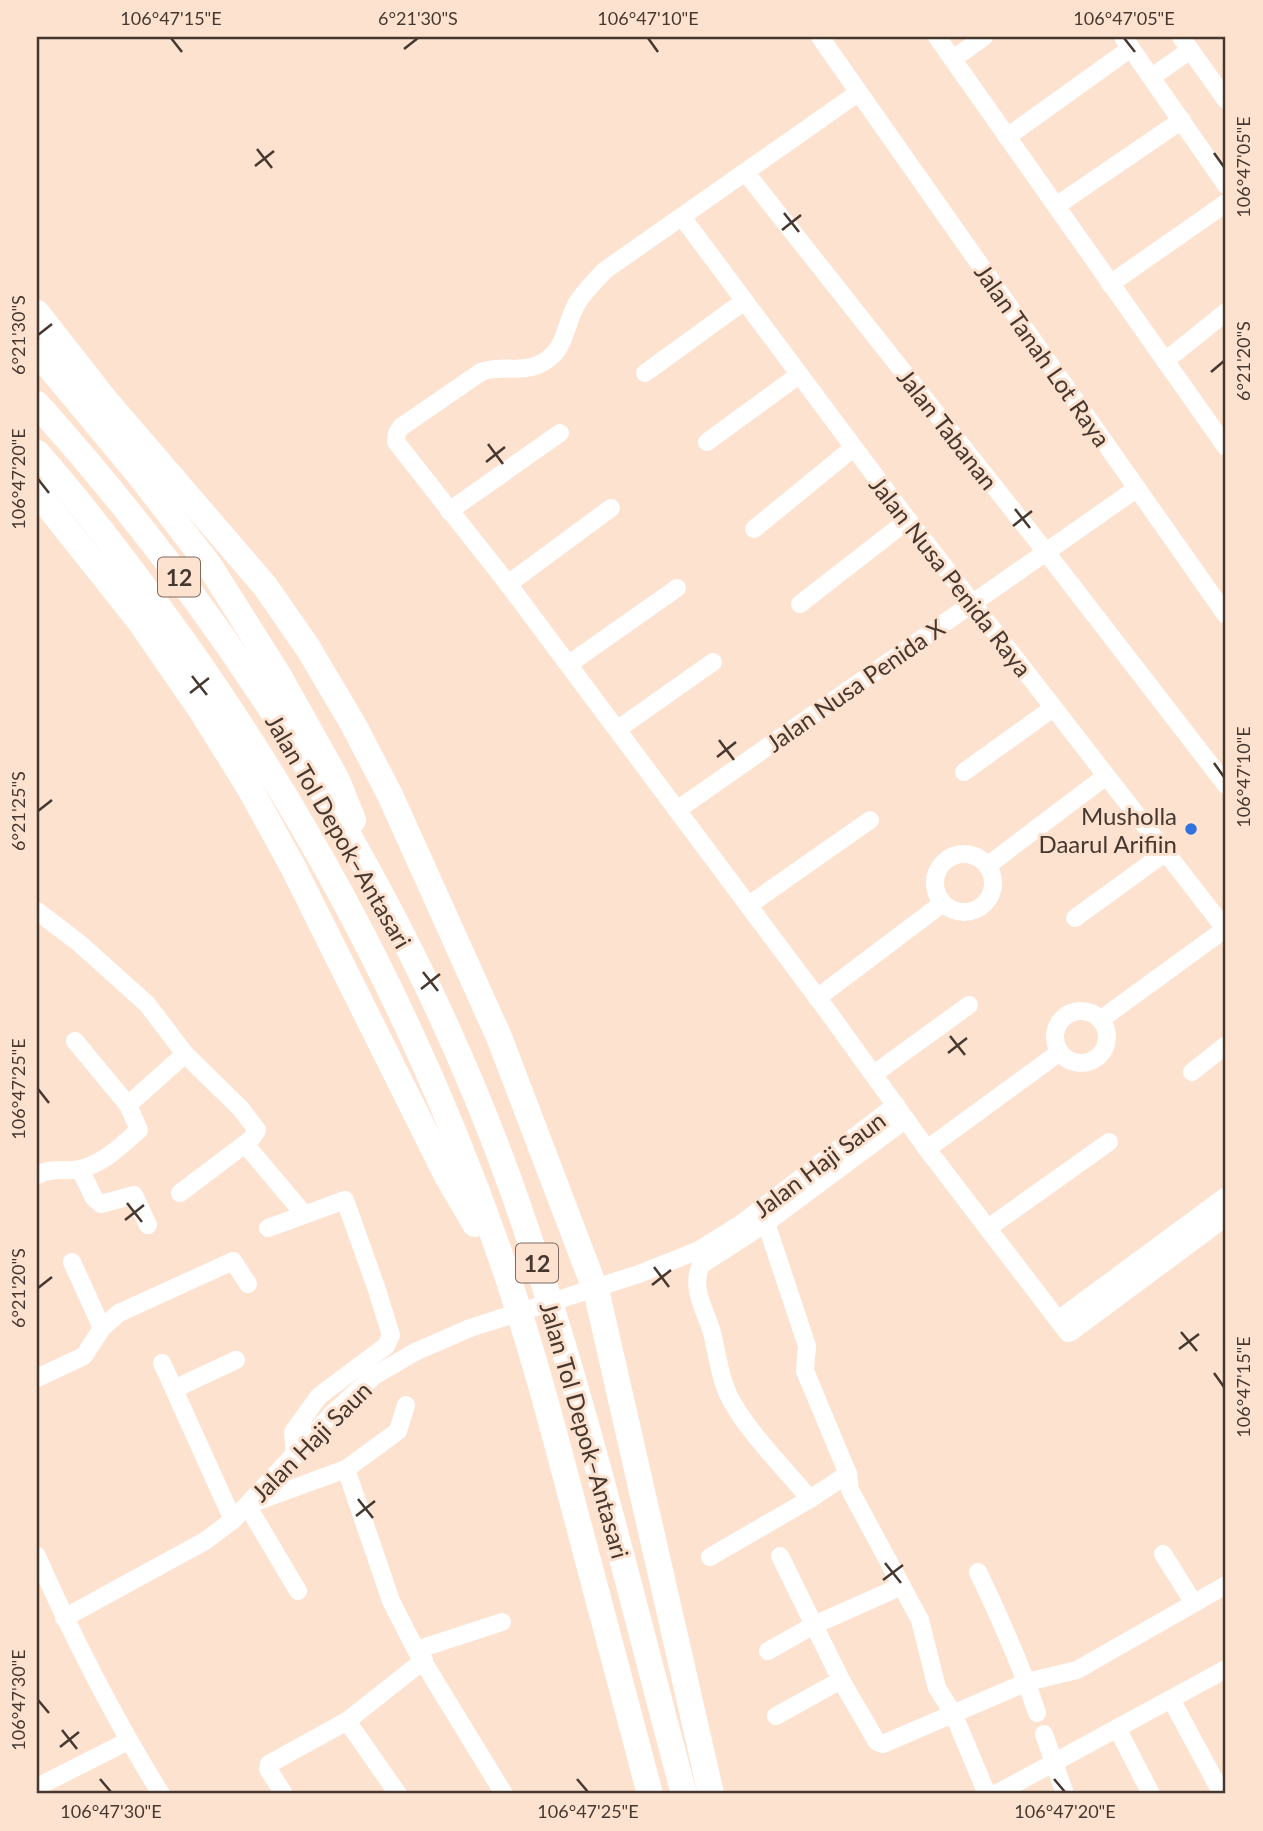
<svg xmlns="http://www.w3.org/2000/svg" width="1263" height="1831" font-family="Lato,sans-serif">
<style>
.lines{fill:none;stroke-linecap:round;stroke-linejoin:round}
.minor{stroke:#fff;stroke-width:18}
.highway{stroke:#fff;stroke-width:26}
.ticks{fill:none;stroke:#46382f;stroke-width:2.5}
.poi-dot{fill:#2f72e0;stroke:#fee2d0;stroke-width:2.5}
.labels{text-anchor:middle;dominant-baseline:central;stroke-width:6;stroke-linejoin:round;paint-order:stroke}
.shield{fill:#fee2d0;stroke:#7d6b5f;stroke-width:2}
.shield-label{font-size:23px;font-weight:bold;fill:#46382f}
.street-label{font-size:24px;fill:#46382f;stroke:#fee2d0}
.poi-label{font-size:24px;fill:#46382f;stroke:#fee2d0;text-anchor:end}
.neatline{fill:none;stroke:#46382f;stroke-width:2.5}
.ticks-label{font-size:18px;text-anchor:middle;fill:#46382f}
</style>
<rect width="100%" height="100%" fill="#fee2d0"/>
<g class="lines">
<g class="minor">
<path d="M820 37 1226 615"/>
<path d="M937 37 1226 447"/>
<path d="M1123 37 1226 185"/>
<path d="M1181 37 1226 100"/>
<path d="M953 59 984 37"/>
<path d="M1152 77 1190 50"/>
<path d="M860 95H855L604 271C596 280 586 290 579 300 563 323 569 354 535 366 518 372 501 365 481 372L401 427 397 433 396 442 508 584 834 1020 927 1149 1068 1333 1071 1332 1226 1217"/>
<path d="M1007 137 1131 48"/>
<path d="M746 173 1046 552 1226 785"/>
<path d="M1056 206 1182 120"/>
<path d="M682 217 908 520 1226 930"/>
<path d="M1110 284 1226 203"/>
<path d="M1165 361 1226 312"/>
<path d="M645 373 743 302"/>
<path d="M707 442 799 375"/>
<path d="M449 511 560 433"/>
<path d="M754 529 853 448"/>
<path d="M508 584 611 508"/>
<path d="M800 604 908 520"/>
<path d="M569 664 677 588"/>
<path d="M618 729 713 662"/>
<path d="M964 772 1053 708"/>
<path d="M677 810 1136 489"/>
<circle cx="964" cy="883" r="29"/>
<path d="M987 866 1106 776"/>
<path d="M749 905 870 820"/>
<path d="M37 911 79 943 147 1004 185 1054 128 1105"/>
<path d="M1075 918 1166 852"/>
<path d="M817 998 943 903"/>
<circle cx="1081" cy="1037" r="26"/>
<path d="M1100 1020 1225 929"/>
<path d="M185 1054 241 1109 257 1130 252 1138 245 1144"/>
<path d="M1192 1072 1226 1045"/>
<path d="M874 1074 969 1005"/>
<path d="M927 1149 1060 1052"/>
<path d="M80 1169 94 1198 101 1204 134 1195 148 1225"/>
<path d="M37 1175C57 1166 62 1173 80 1169 103 1164 122 1145 139 1130L128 1105 75 1041"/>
<path d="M180 1193 245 1144 304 1214"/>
<path d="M766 1223 807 1346 805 1371 848 1474 850 1490 920 1620 937 1688 953 1713 987 1794"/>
<path d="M268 1228 345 1200 376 1287 391 1335 386 1346 319 1396 293 1432 295 1456"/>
<path d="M988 1228 1109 1142"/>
<path d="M72 1262 102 1328"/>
<path d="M1058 1320 1226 1196"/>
<path d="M162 1363 233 1520"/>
<path d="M37 1378 84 1356 102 1328 119 1313 233 1261 248 1284"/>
<path d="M174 1389 236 1360"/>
<path d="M346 1469 391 1601 416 1650 504 1794"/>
<path d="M810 1499C786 1470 743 1427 728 1394 718 1373 717 1348 710 1326 703 1307 691 1285 701 1265L766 1223 906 1119"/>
<path d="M1163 1554 1193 1602"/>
<path d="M37 1556C73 1638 114 1718 161 1794"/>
<path d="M710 1557 810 1499 848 1474"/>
<path d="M978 1572C1000 1618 1021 1664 1037 1713"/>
<path d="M298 1591 247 1505 346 1469 398 1431 406 1405"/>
<path d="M64 1618 205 1541 233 1520 334 1412 374 1376 415 1352 470 1328 639 1274 699 1250 741 1224 896 1105"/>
<path d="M416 1650 502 1622"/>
<path d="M768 1651 814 1625 902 1586"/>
<path d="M841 1680 877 1742 883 1744 1027 1682 1077 1670 1226 1585"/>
<path d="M1171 1699 1222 1794"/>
<path d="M776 1716 841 1680 780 1556"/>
<path d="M347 1721 398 1794"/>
<path d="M1117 1728 1151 1794"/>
<path d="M1044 1734 1065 1794"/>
<path d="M37 1787 128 1741"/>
<path d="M284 1794 268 1769 269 1764 347 1721 424 1660"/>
<path d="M996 1794 1226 1669"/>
</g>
<g class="highway">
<path d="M37 313 106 401 265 586 308 648 353 724 390 795 499 1037 597 1294 711 1794"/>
<path d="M37 352 141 477 209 565 279 676 337 780 353 820"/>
<path d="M37 404C240 630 412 907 514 1194 583 1390 630 1594 684 1794"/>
<path d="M37 453C77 498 113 545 149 594 304 802 426 1034 509 1281 535 1359 556 1439 577 1519 601 1611 626 1702 650 1794"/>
<path d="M37 492 141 623 201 710 249 787 293 867 447 1176 475 1224"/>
</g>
</g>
<path class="ticks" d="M171 38 182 52M648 38 658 52M1124 38 1135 52M404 49 418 38M257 149 272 168M1214 153 1224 167M255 166 274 151M784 213 799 232M782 230 801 215M38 335 52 324M1211 372 1224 361M488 444 503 464M486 462 505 447M38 479 49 493M1015 509 1030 528M1013 526 1032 511M192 676 207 695M190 693 209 678M719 740 734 760M717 757 736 742M1214 763 1224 777M38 811 52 800M423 972 438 991M421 989 440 974M950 1036 965 1055M948 1053 967 1038M38 1089 49 1103M127 1203 142 1222M125 1220 144 1205M654 1267 669 1287M652 1285 671 1270M38 1288 52 1277M1181 1332 1197 1351M1179 1349 1199 1334M1214 1373 1224 1387M358 1499 373 1518M356 1516 375 1501M885 1563 901 1583M883 1580 903 1565M38 1700 49 1713M62 1730 77 1749M60 1747 79 1732M100 1779 111 1792M577 1779 588 1792M1054 1779 1065 1792"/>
<circle class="poi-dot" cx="1191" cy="829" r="7"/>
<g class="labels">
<g class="shield">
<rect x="158" y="557.5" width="42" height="39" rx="5"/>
<rect x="516" y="1243.5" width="42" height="39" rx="5"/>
</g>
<g class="shield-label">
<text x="179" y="577">12</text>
<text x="537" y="1263">12</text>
</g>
<g class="street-label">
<text transform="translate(1043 355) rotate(55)">Jalan Tanah Lot Raya</text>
<text transform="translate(948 429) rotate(52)">Jalan Tabanan</text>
<text transform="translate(951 576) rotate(52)">Jalan Nusa Penida Raya</text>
<text transform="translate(855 685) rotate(-35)">Jalan Nusa Penida X</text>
<text transform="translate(339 831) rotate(60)">Jalan Tol Depok–Antasari</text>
<text transform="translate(819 1164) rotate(-37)">Jalan Haji Saun</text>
<text transform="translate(585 1430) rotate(74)">Jalan Tol Depok–Antasari</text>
<text transform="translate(311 1441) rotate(-45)">Jalan Haji Saun</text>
</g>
<g class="poi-label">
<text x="1177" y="815">Musholla<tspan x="1177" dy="28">Daarul Arifiin</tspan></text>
</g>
</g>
<rect width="1263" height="1831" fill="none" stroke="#fee2d0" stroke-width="77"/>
<rect x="38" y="38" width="1186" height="1754" class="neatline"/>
<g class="ticks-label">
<text x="171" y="25">106°47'15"E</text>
<text x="418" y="25">6°21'30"S</text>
<text x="648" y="25">106°47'10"E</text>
<text x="1124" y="25">106°47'05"E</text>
<text transform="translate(1244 167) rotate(-90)" y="6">106°47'05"E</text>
<text transform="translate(19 335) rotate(-90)" y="6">6°21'30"S</text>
<text transform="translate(1244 361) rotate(-90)" y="6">6°21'20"S</text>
<text transform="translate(19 479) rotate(-90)" y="6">106°47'20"E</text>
<text transform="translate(1244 777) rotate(-90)" y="6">106°47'10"E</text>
<text transform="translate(19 811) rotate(-90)" y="6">6°21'25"S</text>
<text transform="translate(19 1089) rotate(-90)" y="6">106°47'25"E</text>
<text transform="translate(19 1288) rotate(-90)" y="6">6°21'20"S</text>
<text transform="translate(1244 1387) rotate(-90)" y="6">106°47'15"E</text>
<text transform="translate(19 1700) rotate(-90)" y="6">106°47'30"E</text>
<text x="111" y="1818">106°47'30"E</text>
<text x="588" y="1818">106°47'25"E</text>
<text x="1065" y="1818">106°47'20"E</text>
</g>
</svg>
